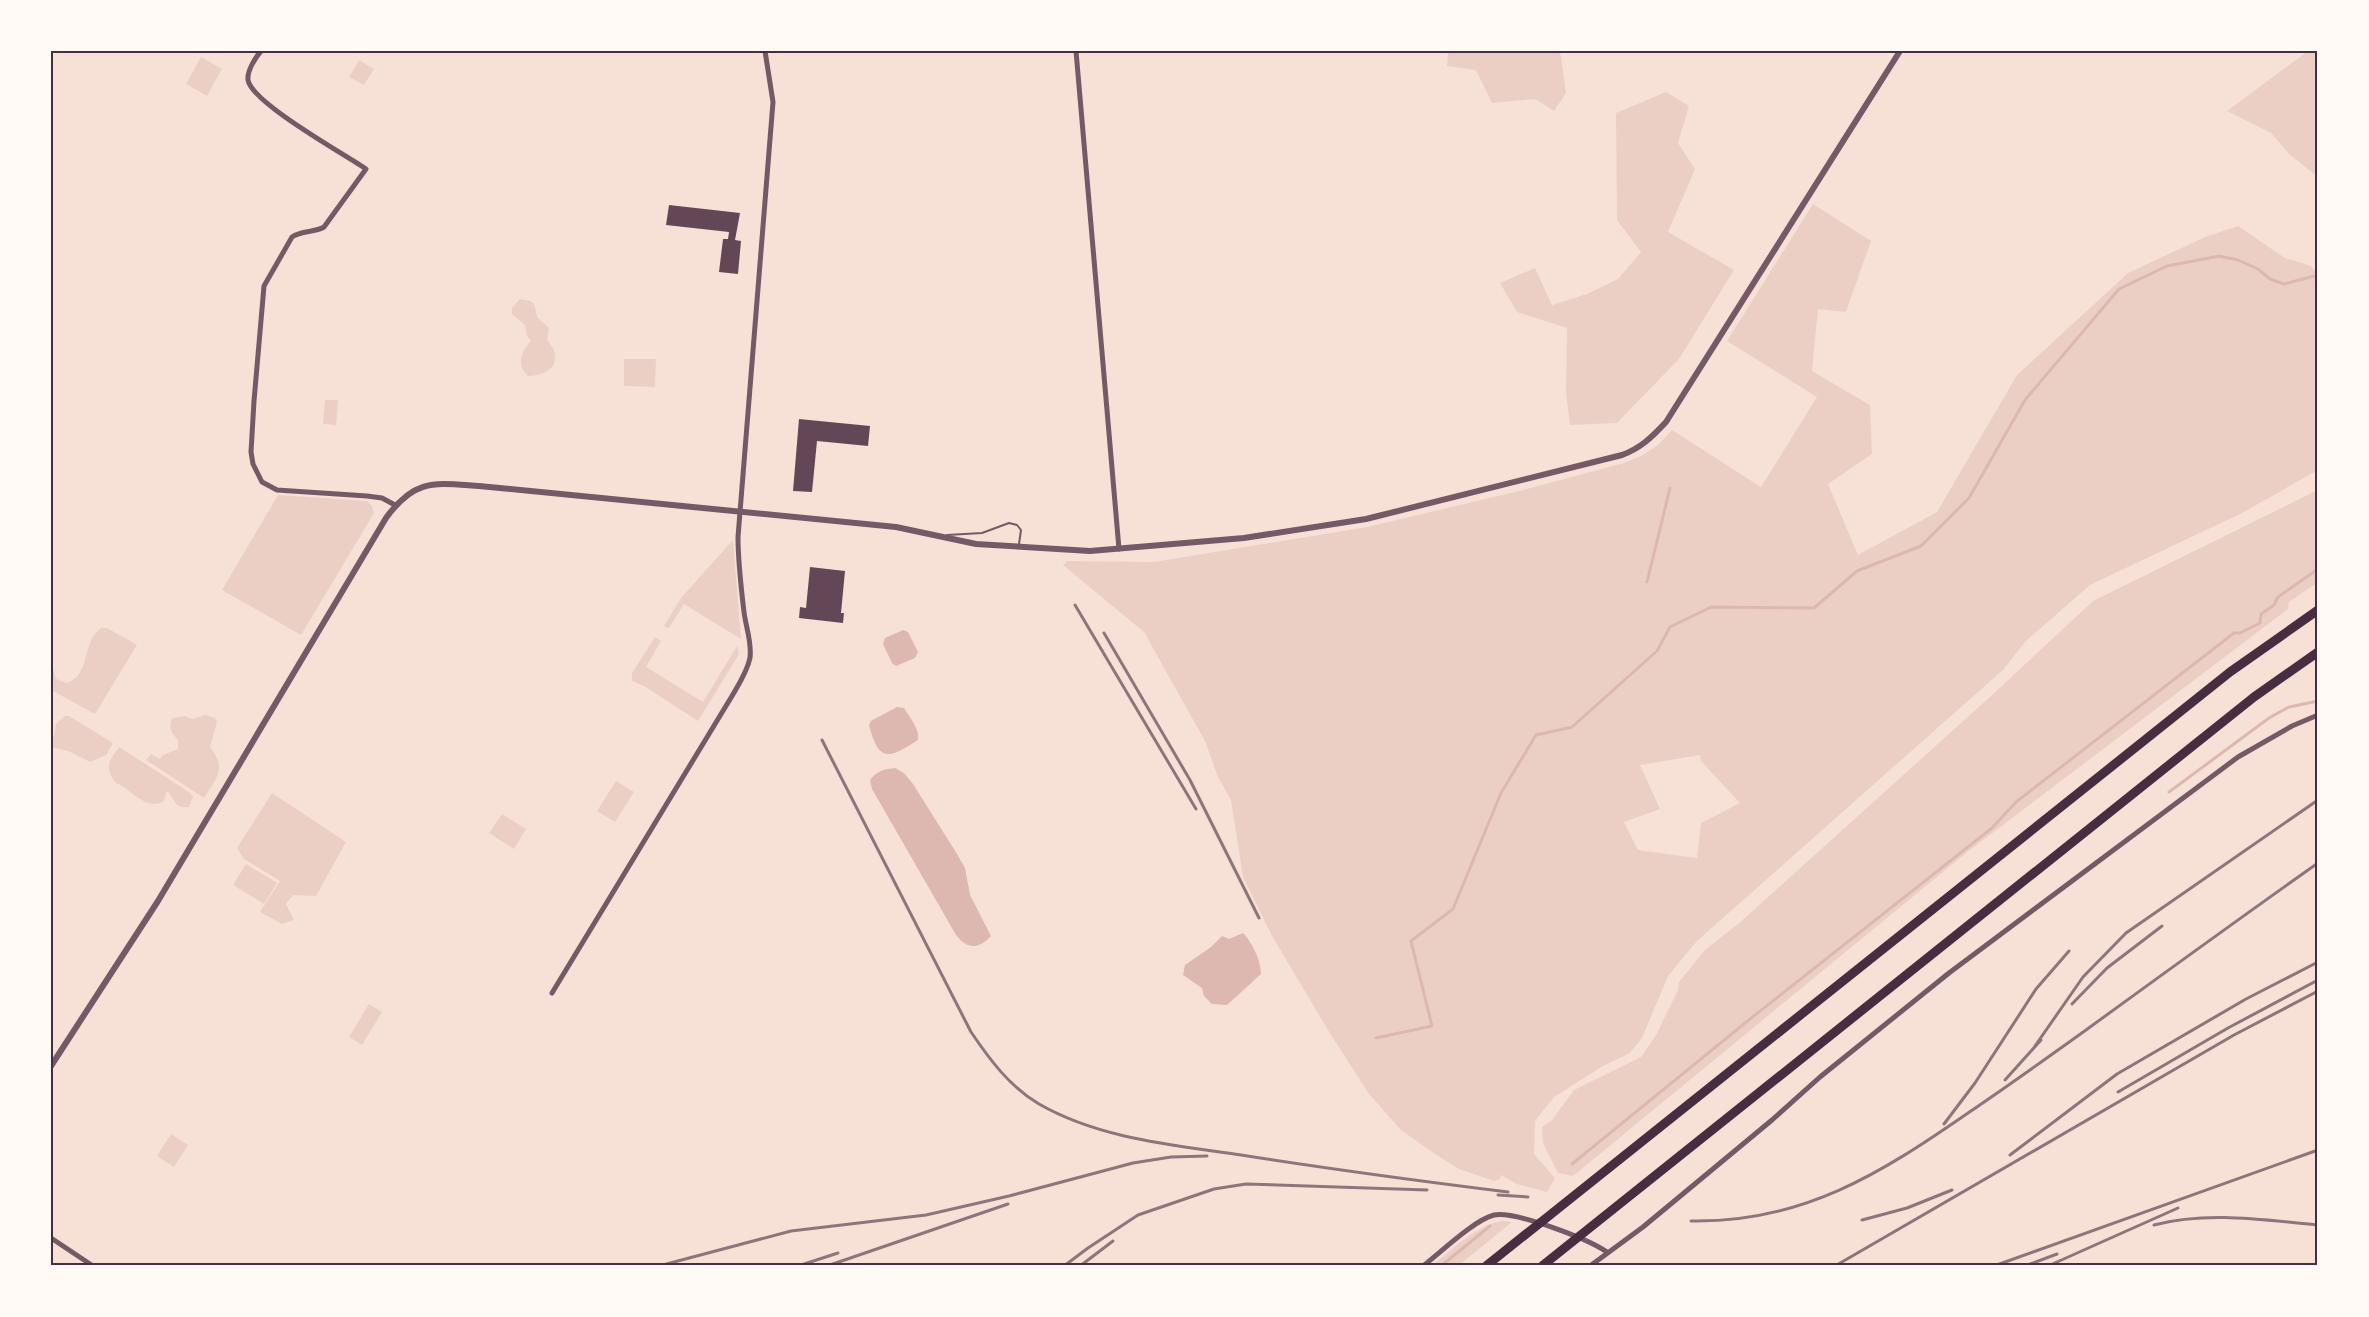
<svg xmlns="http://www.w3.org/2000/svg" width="2369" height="1317" font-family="'PT Sans',sans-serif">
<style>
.green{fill:#ebcfc5;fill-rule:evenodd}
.water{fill:#dcb8b0}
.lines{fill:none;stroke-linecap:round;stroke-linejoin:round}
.stream{stroke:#dcb8b0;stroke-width:3}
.building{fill:#644757}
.service{stroke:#755966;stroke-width:2}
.minor{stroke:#755966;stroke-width:5}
.tertiary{stroke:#755966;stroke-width:6}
.motorway{stroke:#4a2c40;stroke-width:9}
.rail{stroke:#8f747c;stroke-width:3}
.neatline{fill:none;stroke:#4a2c40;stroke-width:2}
</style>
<rect width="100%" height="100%" fill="#f7e1d7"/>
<g class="green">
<path d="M1448 51H1560L1566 93 1554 111 1535 99 1492 103 1476 70 1447 66Z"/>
<path d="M2308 51H2318V177L2289 154 2271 133 2227 111Z"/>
<path d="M201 57 222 69 207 96 186 84Z"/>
<path d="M359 60 374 69 364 85 349 77Z"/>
<path d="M1666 92 1689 106 1678 143 1695 169 1668 232 1734 270 1679 359 1617 423 1570 425 1566 393 1567 328 1517 312 1500 283 1535 268 1552 305 1587 294 1618 279 1641 252 1617 220 1616 113Z"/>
<path d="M1813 204 1871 241 1846 312 1818 309 1812 371 1870 405 1872 454 1828 484 1858 555 1937 512 2017 375 2128 273 2205 237 2238 226 2285 258 2311 266 2318 274V470L2242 513 2090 585 2025 642 2004 669 1697 941 1668 976 1642 1038 1630 1053 1603 1066 1554 1097 1535 1121 1534 1154 1555 1178 1547 1192 1517 1184 1501 1175 1500 1179 1494 1181 1459 1169 1435 1154 1401 1130 1369 1094 1331 1035 1272 936 1243 877 1231 800 1218 777 1205 741 1144 632 1063 565 1067 561 1154 562 1367 527 1519 491 1624 463 1641 456 1658 445 1672 430 1761 487 1817 397 1727 341ZM1700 755 1701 761 1740 803 1701 823 1697 858 1638 850 1624 822 1660 809 1640 765Z"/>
<path d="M520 299 531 301 535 306 537 317 549 328 547 340C565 359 552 376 528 376 516 365 521 352 531 341L527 336 525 325 512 314V308Z"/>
<path d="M624 359H656L655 387 624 386Z"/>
<path d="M325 400H338L336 425 323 424Z"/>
<path d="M2318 490V582L2289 602 2288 609 1966 853 1573 1176 1558 1173 1543 1143 1542 1127 1552 1120 1574 1090 1641 1057 1656 1035 1678 990 1679 982 1705 950 1738 924 1991 696 2093 601Z"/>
<path d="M278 495 367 501 372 506 374 513 301 635 222 590Z"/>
<path d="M733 540 741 639 684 604 669 628 664 626 681 598Z"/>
<path d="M101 628H107L137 645 95 714 51 690V662L56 679 67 683C92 673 81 642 101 628Z"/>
<path d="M655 637 661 641 646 667 703 702 737 646 739 654 698 721 644 686 632 681V673Z"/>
<path d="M205 715 215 718 217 722 210 747C227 769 217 777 204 798L146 760 151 754 160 759 163 755 178 749V740C171 732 168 728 172 718L185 716 192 719Z"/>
<path d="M65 716H69L113 743 106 755 90 762 68 751 51 747V736H54L56 724Z"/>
<path d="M119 747 189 792 193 797 189 807C174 809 175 799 167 791L164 801C146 812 131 789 116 783 103 767 110 760 119 747Z"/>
<path d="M616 781 634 792 615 822 597 811Z"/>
<path d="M272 793 346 842 316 896 293 895 286 904 294 920 282 924 260 912 280 881 244 859 237 848Z"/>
<path d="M502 814 526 829 514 849 489 833Z"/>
<path d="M246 864 277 883 264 904 233 885Z"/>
<path d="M369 1004 382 1012 362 1045 349 1037Z"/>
<path d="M171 1134 188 1145 174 1167 157 1156Z"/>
<path d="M1503 1221 1512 1222 1458 1266H1432C1450 1251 1479 1223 1503 1221Z"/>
</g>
<g class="water">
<path d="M903 630 908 632 918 652 915 658 896 666 892 663 883 644 885 638Z"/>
<path d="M897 707 904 708C910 718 920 729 918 740 890 758 879 764 869 725L871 721Z"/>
<path d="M895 768 904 773 913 784 957 854 965 868 970 895 991 936C978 950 967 949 956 935L872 789 870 780C877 771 884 769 895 768Z"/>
<path d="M1243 933C1252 942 1261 961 1261 974L1227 1005 1212 1004 1204 996 1202 988 1183 975 1185 965 1211 947 1222 936 1229 939Z"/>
</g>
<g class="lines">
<g class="stream">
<path d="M1647 582 1670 488"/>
<path d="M2169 792 2269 718 2289 707 2318 701"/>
<path d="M1376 1038 1432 1026 1411 941 1453 909 1501 793 1536 735 1572 727 1657 651 1670 627 1711 607 1814 608 1857 571 1921 546 1969 498 2025 400 2119 289 2167 266 2219 256 2238 260 2258 269 2270 279 2284 284 2318 275"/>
<path d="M1572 1164 1750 1019 1992 828 2016 802 2234 633H2240L2260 623 2261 614 2274 605 2278 597 2318 569"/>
<path d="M1441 1266 1490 1226"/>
</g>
</g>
<g class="building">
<path d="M669 205 740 213 735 240 741 241 738 274 719 272 723 239H728L729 232 666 225Z"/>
<path d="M799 419 870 426 868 446 817 441 812 492 793 491Z"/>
<path d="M810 567 845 571 841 613H844L843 623 799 618 800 607 806 608Z"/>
</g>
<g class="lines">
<path class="service" d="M947 535 982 533 1009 523 1017 525 1021 530 1019 544"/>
<g class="minor">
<path d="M261 51C255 58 247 71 248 80 252 103 344 154 366 169L324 227C314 233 302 230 292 237L264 286 254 401 251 452 253 464 262 482 277 490 367 496 382 498 395 505"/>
<path d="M1076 51 1119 549"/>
<path d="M552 993 732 696C739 684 747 672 750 658 752 642 746 628 744 612 741 587 738 562 738 537L773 102 765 51"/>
<path d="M51 1238 93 1266"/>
<path d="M1423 1266C1440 1253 1474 1220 1494 1215 1516 1211 1588 1239 1607 1252"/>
<path d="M1590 1266 1643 1227 1772 1120 1820 1077 1949 973 2238 757 2292 726 2318 715"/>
</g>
<path class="tertiary" d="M51 1066 158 901 386 518C415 478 434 483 479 486L896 527 976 544 1090 551 1244 538 1366 519 1622 455C1641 448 1652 437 1666 422L1900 51"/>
<g class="motorway">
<path d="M1486 1266 2230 672 2318 610"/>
<path d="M1542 1266 2254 697 2318 652"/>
</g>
<g class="rail">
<path d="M1075 605 1196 809"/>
<path d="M1104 633 1190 780 1259 918"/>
<path d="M822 740 971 1032C990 1060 1010 1087 1039 1104 1100 1139 1174 1145 1241 1155 1330 1169 1419 1181 1508 1192"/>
<path d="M2072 1004 2107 968 2162 926"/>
<path d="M2035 1046 2083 977 2126 933 2318 800"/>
<path d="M2005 1080 2041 1040"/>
<path d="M2118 1092 2228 1028 2318 980"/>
<path d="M1944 1124 1975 1083 2036 989 2069 951"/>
<path d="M2010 1155 2117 1074 2246 999 2318 962"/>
<path d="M1498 1195 1528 1197"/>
<path d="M1862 1220 1907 1208 1952 1190"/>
<path d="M1691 1221C1802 1223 1880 1174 1968 1113 2008 1086 2047 1058 2086 1030 2163 974 2240 918 2318 863"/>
<path d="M2154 1225C2207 1211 2264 1220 2318 1225"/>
<path d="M659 1266 791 1231 926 1215 1009 1196 1133 1163 1171 1157 1207 1156"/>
<path d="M798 1266 838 1253"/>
<path d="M827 1266 1008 1204"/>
<path d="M1064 1266 1088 1248 1138 1215 1214 1189 1246 1184 1427 1190"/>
<path d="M1080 1266 1113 1241"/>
<path d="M1835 1266 2234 1035 2318 991"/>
<path d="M1994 1266 2318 1150"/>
<path d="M2025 1266 2057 1254"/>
<path d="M2048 1266 2178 1208"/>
</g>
</g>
<rect width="2369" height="1317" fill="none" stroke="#fffaf5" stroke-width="105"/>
<rect x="52" y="52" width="2264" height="1212" class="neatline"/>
</svg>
